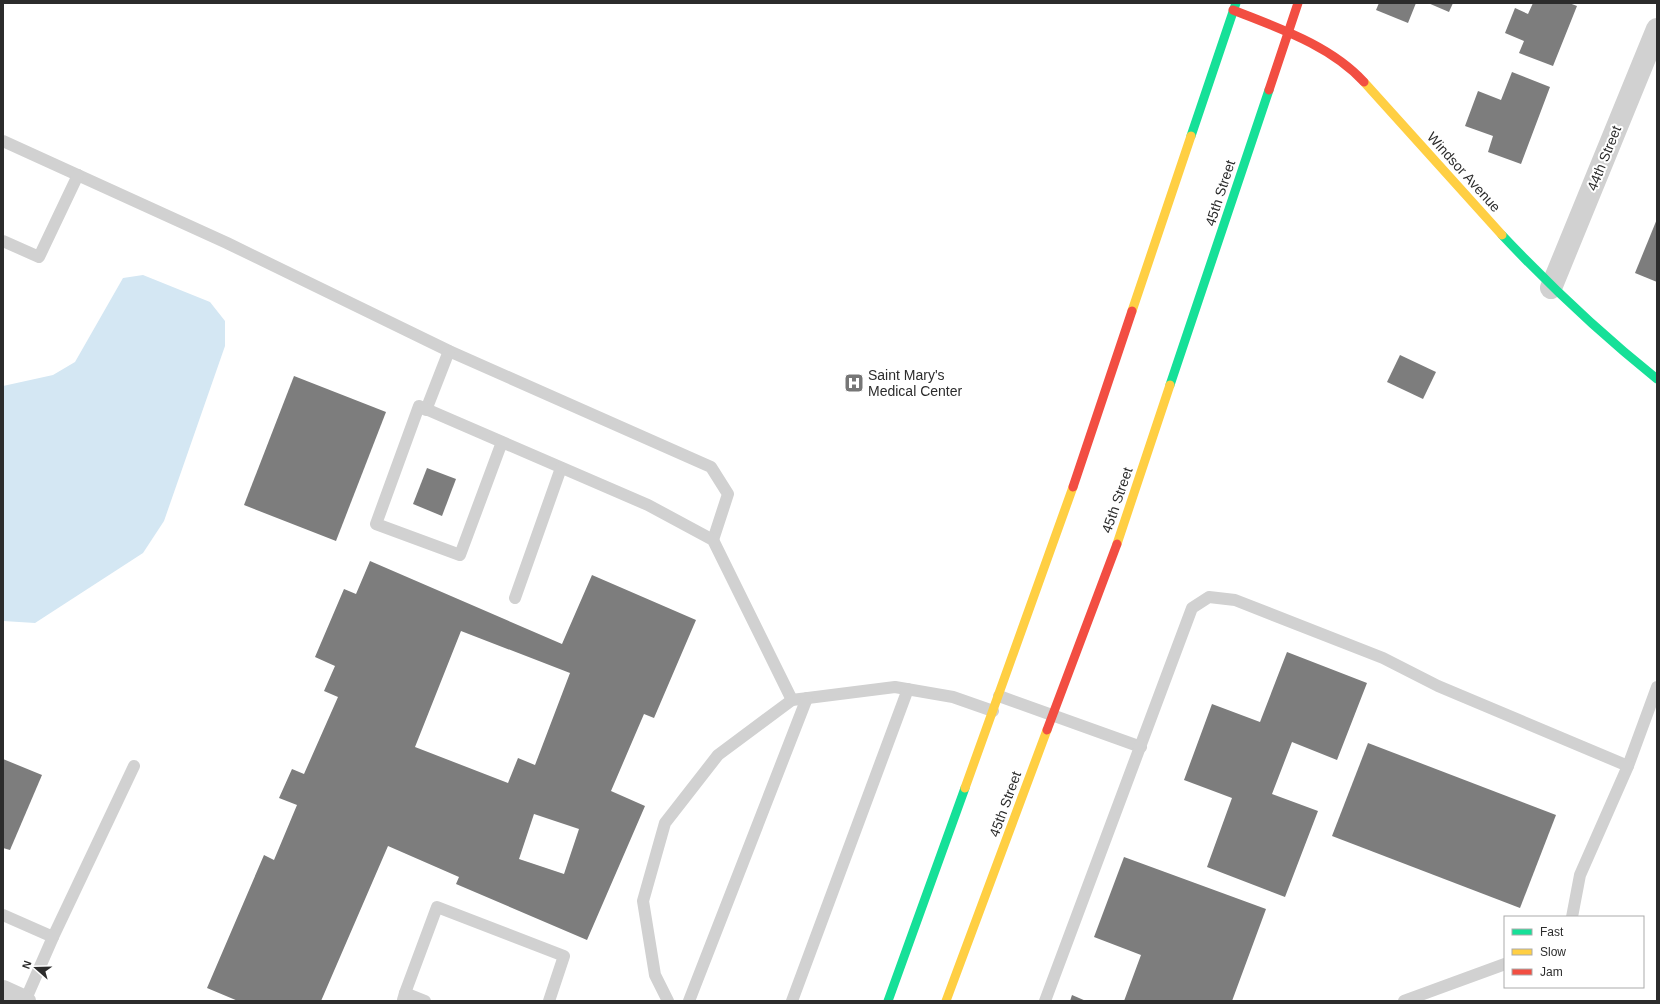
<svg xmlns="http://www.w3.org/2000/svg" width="1660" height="1004" font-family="Arial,sans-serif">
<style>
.water{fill:#d4e7f3}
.building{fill:#7d7d7d;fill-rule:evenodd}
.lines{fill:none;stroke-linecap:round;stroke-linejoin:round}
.lane{stroke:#d1d1d1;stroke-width:12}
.street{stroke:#d1d1d1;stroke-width:22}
.fast{stroke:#16e098;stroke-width:9}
.slow{stroke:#ffcf43;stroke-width:9}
.jam{stroke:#f24e42;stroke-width:9}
.labels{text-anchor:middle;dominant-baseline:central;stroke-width:4;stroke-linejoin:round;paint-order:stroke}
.street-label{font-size:14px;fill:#2c2c2c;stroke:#fff}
.poi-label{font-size:14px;fill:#2c2c2c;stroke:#fff;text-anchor:start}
</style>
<rect width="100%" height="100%" fill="#fff"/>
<path class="water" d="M143 275 210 302 225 321V346L164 521 143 553 35 623 3 621V386L53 375 75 362 123 278Z"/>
<g class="building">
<path d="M1379 3H1416L1408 23 1376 10Z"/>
<path d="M1428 3H1453L1449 12Z"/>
<path d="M1533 3H1569L1577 6 1553 66 1519 53 1524 41 1505 33 1515 8 1528 14Z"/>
<path d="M1512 72 1550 87 1521 164 1488 152 1493 136 1465 126 1478 91 1501 100Z"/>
<path d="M1657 219V282L1635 273Z"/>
<path d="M1400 355 1436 372 1423 399 1387 382Z"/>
<path d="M294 376 386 412 336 541 244 505Z"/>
<path d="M427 468 456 479 442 516 413 504Z"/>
<path d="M370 561 562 644 592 575 696 620 654 718 644 714 611 791 645 806 587 940 456 884 459 877 388 846 321 1001H238L207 988 264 855 274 860 297 805 279 798 292 769 304 774 338 697 324 691 335 666 315 657 344 589 356 594ZM461 631 570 673 535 765 518 758 508 783 415 747ZM534 814 579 829 564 874 519 859Z"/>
<path d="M1287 652 1367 683 1337 760 1292 742 1272 794 1318 811 1285 897 1207 867 1232 798 1184 780 1212 704 1260 722Z"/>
<path d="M1368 743 1556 815 1520 908 1332 836Z"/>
<path d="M3 759 42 775 10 850 3 848Z"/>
<path d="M1124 857 1266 909 1232 1001H1124L1141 955 1094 937Z"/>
<path d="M1072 995 1086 1001H1070Z"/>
</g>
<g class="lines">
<g class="lane">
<path d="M3 141 227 243 449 351 711 467 728 494 713 540"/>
<path d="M3 241 39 257 78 175"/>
<path d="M426 410 449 351"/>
<path d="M502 442 460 555 376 524 419 406 648 505 713 540 792 700"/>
<path d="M515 598 561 468"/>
<path d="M999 696 1141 747"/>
<path d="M1628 766 1657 687"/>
<path d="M3 915 53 937 25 1001"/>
<path d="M53 937 134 766"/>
<path d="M405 993 437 907 564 956 549 1001"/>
<path d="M403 1000 405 993 425 1001"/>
<path d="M668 1001 655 975 643 901 665 823 718 755 792 700 895 687 953 697 993 711"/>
<path d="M689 1001 807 698"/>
<path d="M792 1001 908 689"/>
<path d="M1045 1001 1192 608 1209 597 1235 600 1383 658 1438 686 1628 766 1580 875 1572 917"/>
<path d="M1404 1001 1505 964"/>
</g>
<g class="street">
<path d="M1551 288 1657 29"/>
<path d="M3 991 25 1001"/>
</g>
<g class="fast">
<path d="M1191 136 1236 3"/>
<path d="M1502 235C1551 287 1602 335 1657 379"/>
<path d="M1170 385 1269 90"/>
<path d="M888 1001 965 788"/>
</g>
<g class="slow">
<path d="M1364 82 1502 235"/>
<path d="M1132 311 1191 136"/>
<path d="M1117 544 1170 385"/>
<path d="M965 788 1073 487"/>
<path d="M946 1001 1047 730"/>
</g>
<g class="jam">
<path d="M1233 10C1278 28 1330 45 1364 82"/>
<path d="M1269 90 1298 3"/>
<path d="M1073 487 1132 311"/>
<path d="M1047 730 1117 544"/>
</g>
</g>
<defs>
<symbol id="hospital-square" viewBox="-11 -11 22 22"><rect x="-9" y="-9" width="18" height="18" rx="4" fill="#767676" stroke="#fff"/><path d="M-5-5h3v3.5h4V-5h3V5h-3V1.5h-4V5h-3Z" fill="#fff"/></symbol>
</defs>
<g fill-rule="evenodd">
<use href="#hospital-square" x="843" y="372" width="22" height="22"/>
</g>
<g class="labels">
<g class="street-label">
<text transform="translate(1604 158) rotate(-68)">44th Street</text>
<text transform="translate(1464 172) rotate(48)">Windsor Avenue</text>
<text transform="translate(1220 193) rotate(-72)">45th Street</text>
<text transform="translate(1117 500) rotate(-71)">45th Street</text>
<text transform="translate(1005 804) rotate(-70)">45th Street</text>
</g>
<g class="poi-label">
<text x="868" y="375">Saint Mary's<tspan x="868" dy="16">Medical Center</tspan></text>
</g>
</g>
<rect width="1660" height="1004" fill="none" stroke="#2c2c2c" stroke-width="8"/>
<rect x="1504" y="916" width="140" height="72" fill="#ffffff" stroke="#ababab"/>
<rect x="1512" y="929" width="20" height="6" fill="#16e098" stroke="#ababab"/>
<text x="1540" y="936" font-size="12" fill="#2c2c2c">Fast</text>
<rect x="1512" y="949" width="20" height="6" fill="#ffcf43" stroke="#ababab"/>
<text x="1540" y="956" font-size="12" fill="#2c2c2c">Slow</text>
<rect x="1512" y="969" width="20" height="6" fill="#f24e42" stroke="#ababab"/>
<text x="1540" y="976" font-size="12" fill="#2c2c2c">Jam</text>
<g transform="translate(36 968) rotate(290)" stroke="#ffffff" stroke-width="3" paint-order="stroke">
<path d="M0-3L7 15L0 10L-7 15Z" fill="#2c2c2c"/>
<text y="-6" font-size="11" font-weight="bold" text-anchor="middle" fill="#2c2c2c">N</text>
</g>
</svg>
